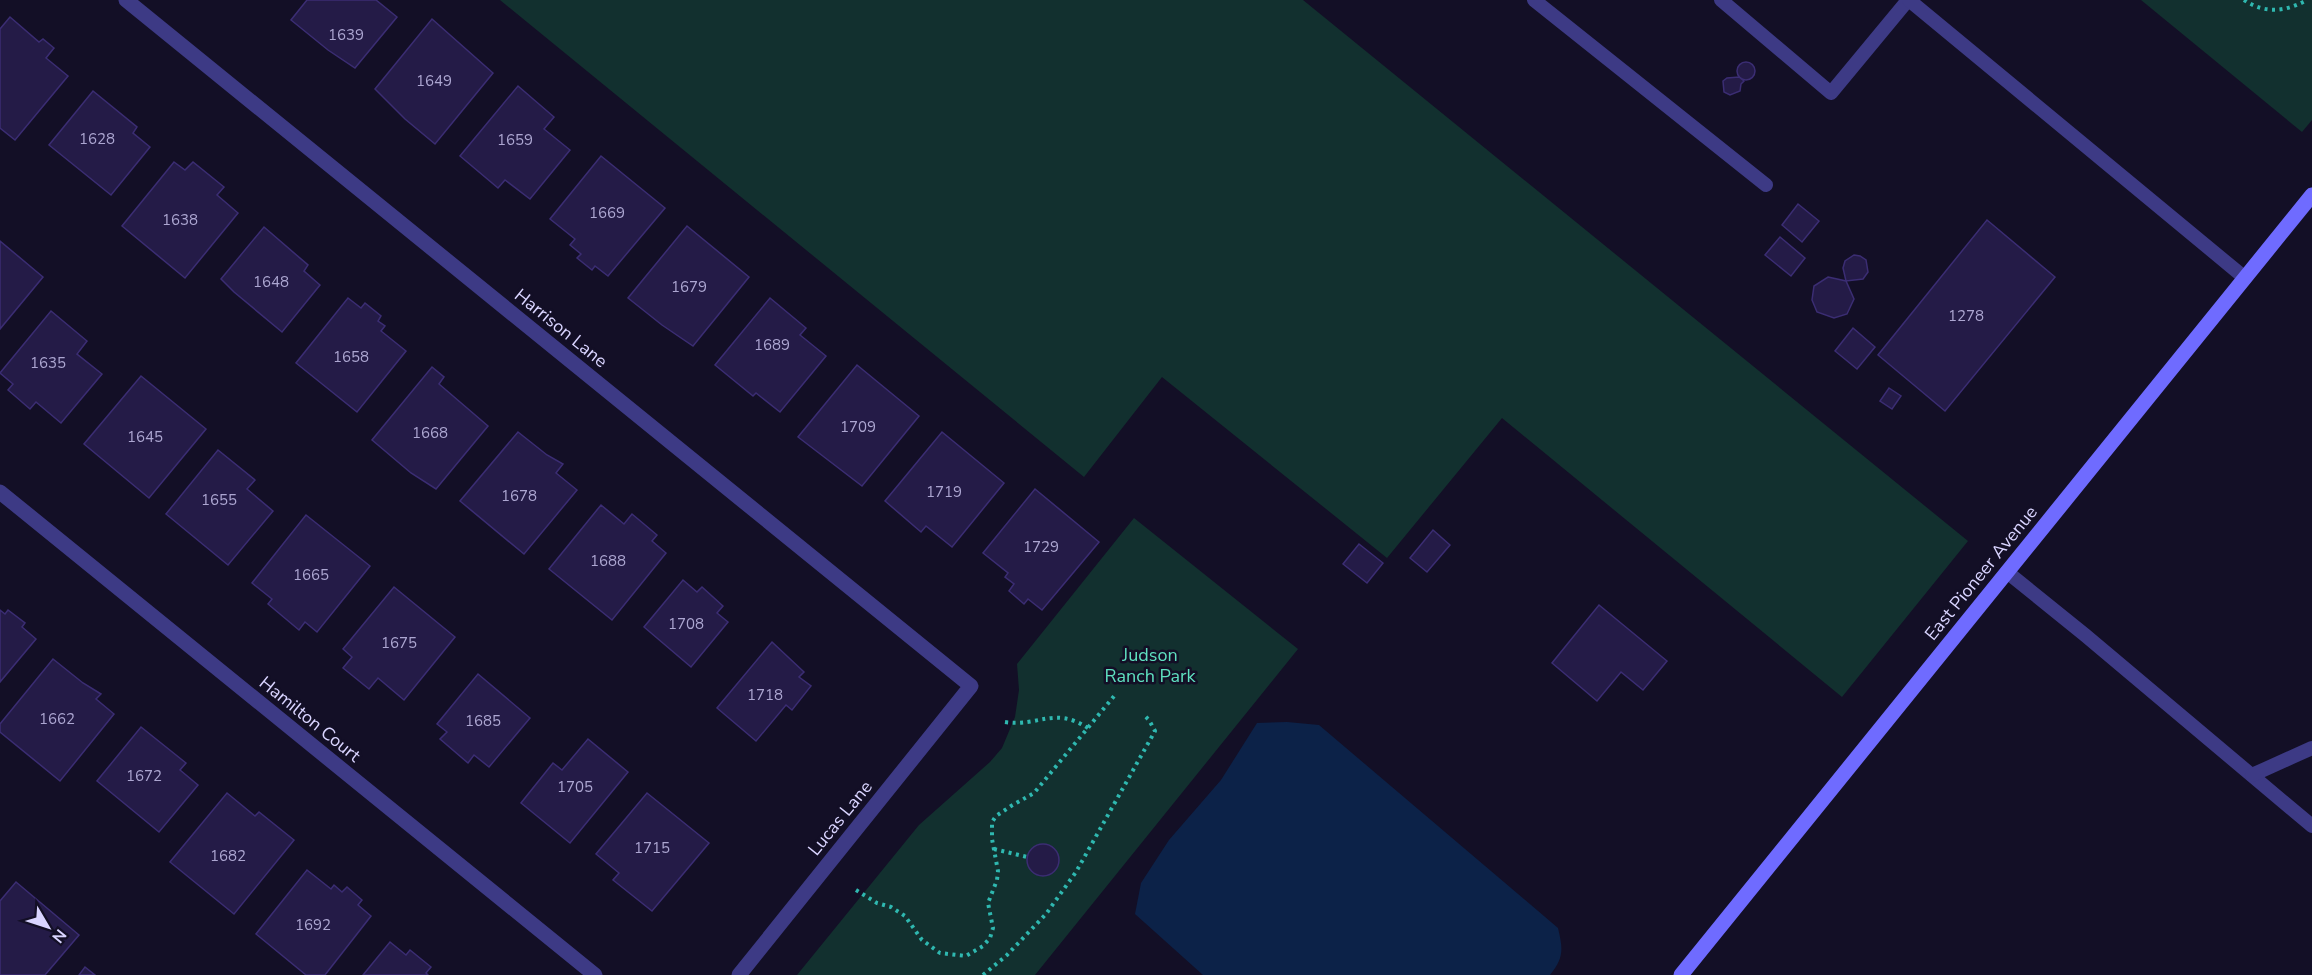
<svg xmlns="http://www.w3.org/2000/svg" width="2312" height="975" font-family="'Nunito Sans',sans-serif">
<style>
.green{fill:#12302f}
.water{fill:#0c2248}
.building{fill:#241b47;stroke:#3b2d73;stroke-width:1.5}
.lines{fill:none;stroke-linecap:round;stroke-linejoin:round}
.path{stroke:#2fb8b0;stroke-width:4;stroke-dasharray:3 4.5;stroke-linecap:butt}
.lane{stroke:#3d3a85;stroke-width:14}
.street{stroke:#3d3a85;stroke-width:15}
.secondary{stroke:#6f6bff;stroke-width:15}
.labels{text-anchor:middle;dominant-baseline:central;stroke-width:5;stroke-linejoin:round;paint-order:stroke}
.number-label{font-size:15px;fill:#aca6d1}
.street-label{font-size:18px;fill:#d9d4ff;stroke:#130f26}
.park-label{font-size:18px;fill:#5fe0c0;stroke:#130f26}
</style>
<rect width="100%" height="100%" fill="#130f26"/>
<g class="green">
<path d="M500 0H1303L1968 541 1842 697 1502 418 1387 558 1162 377 1084 477Z"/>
<path d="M2141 0H2312V120L2302 132Z"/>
<path d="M1134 518 1298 649 1035 975H797L919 825 990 762 1002 748 1015 717 1019 690 1017 664Z"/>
</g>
<path class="water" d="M1287 722 1319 725 1558 928C1563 949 1564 958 1550 975H1203L1135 914 1141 883 1169 840 1221 780 1257 723Z"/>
<g class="building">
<path d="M307 0H376L397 17 355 68 328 50 291 20Z"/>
<path d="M10 17 39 42 43 39 54 48 46 58 68 76 15 140 0 128V29Z"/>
<path d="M432 19 493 73 435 144 405 119 375 89Z"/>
<circle cx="1746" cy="71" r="9"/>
<path d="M1739 77 1744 81 1741 84 1740 91 1730 95 1724 92 1723 81 1727 78Z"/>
<path d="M518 86 554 117 544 129 570 150 530 199 505 180 498 188 460 156Z"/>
<path d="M93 91 137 127 133 133 150 147 111 195 49 145Z"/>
<path d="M601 156 665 208 608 276 595 266 592 270 577 258 581 254 570 245 575 239 550 219Z"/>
<path d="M174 162 185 170 193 162 224 187 217 195 238 213 185 278 122 226Z"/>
<path d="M1798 204 1819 221 1802 242 1782 225Z"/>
<path d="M1987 220 2055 277 1945 411 1878 355Z"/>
<path d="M687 226 749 277 693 346 662 325 628 298Z"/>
<path d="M264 227 308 265 304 271 320 285 282 332 234 292 221 279Z"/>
<path d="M1780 237 1805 258 1791 276 1765 255Z"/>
<path d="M0 241 43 277 0 329Z"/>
<path d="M1854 255 1860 256 1866 260 1868 272 1863 279 1846 281 1843 268 1845 261Z"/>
<path d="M1828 277 1846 281 1854 299 1847 314 1834 318 1817 312 1812 300 1814 286Z"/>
<path d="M348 298 361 308 365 303 381 316 378 321 385 326 381 331 406 351 357 412 296 363Z"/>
<path d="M770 298 806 328 800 335 826 356 780 412 756 393 753 396 715 365Z"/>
<path d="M51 311 87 341 77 354 102 374 61 423 36 402 30 409 8 390 13 384 0 373Z"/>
<path d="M1853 328 1875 347 1857 369 1835 351Z"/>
<path d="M857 365 919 416 862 486 798 437Z"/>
<path d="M432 367 444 377 439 384 488 426 436 489 411 473 372 440Z"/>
<path d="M141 376 206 429 149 498 84 444Z"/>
<path d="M1889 388 1901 396 1892 409 1880 401Z"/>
<path d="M518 432 547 455 563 464 556 473 577 490 524 554 460 501Z"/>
<path d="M942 432 1004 483 952 547 926 526 921 532 885 501Z"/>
<path d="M218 450 255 480 247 489 273 511 228 565 166 514Z"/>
<path d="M1035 489 1099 542 1042 610 1028 599 1024 604 1009 591 1014 584 1005 577 1008 573 983 553Z"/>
<path d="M601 505 624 524 632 514 657 535 652 541 666 553 612 620 549 569Z"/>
<path d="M306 515 370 566 317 632 305 622 299 630 268 604 272 599 252 583Z"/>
<path d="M1433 530 1450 545 1427 572 1410 558Z"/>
<path d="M1359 544 1383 563 1367 583 1343 564Z"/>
<path d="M683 580 697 592 702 587 723 606 717 613 728 622 691 667 644 627Z"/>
<path d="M394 587 455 637 404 700 378 678 369 689 343 668 352 657 343 649Z"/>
<path d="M1599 605 1667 661 1643 690 1621 672 1597 701 1552 663Z"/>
<path d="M0 610 5 614 8 610 25 623 22 627 36 639 0 682Z"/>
<path d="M772 642 804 672 799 677 811 686 792 710 786 705 756 741 717 708Z"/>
<path d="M53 659 83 683 101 694 96 699 114 714 60 781 0 732V724Z"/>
<path d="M478 674 530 718 489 767 474 755 468 763 440 739 447 732 437 724Z"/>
<path d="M141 727 186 763 180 770 198 785 159 832 97 781Z"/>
<path d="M588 739 628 772 570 843 521 803 553 763 562 770Z"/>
<path d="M227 793 255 816 259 812 294 840 234 914 170 862Z"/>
<path d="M647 793 709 843 652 911 613 880 619 873 596 854Z"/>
<circle cx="1043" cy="860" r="16"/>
<path d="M307 870 331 889 334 885 342 892 347 887 362 900 358 905 371 916 325 975H306L256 934Z"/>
<path d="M16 882 79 935 45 975H0V901Z"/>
<path d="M390 942 406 955 410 950 431 967 426 973 428 975H363Z"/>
<path d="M85 967 95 975H79Z"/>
</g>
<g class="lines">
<g class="path">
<path d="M2244 0C2265 14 2285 12 2307 0"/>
<path d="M1005 722C1039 727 1054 706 1088 728"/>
<path d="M994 849 1027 857"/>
<path d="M856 890 877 903 891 907 905 916 922 940 940 953 966 956 983 946 990 938 993 928 988 903 997 880 998 871 992 839V822L996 816 1011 806 1034 793 1115 695"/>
<path d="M983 975 1007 955 1046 914 1076 872 1155 731 1149 720 1144 715"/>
</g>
<g class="lane">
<path d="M1534 0 1766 185"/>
<path d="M1721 0 1831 93 1908 0"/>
<path d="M1909 0 2245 278"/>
<path d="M2007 572 2085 635 2312 826"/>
<path d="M2252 775 2312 748"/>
</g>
<g class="street">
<path d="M126 0 971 686 739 975"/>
<path d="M0 492 595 975"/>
</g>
<path class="secondary" d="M1681 975 2312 195"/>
</g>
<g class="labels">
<g class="number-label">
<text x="346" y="35">1639</text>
<text x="434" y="81">1649</text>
<text x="97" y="139">1628</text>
<text x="515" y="140">1659</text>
<text x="607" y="213">1669</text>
<text x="180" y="220">1638</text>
<text x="271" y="282">1648</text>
<text x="689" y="287">1679</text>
<text x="1966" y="316">1278</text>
<text x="772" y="345">1689</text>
<text x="351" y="357">1658</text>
<text x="48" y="363">1635</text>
<text x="858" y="427">1709</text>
<text x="430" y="433">1668</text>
<text x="145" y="437">1645</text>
<text x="944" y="492">1719</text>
<text x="519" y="496">1678</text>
<text x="219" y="500">1655</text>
<text x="1041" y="547">1729</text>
<text x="608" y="561">1688</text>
<text x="311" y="575">1665</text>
<text x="686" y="624">1708</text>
<text x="399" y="643">1675</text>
<text x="765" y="695">1718</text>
<text x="57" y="719">1662</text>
<text x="483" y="721">1685</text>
<text x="144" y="776">1672</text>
<text x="575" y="787">1705</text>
<text x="652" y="848">1715</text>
<text x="228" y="856">1682</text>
<text x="313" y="925">1692</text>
</g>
<g class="street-label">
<text transform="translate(561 328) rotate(39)">Harrison Lane</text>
<text transform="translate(1981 573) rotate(-51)">East Pioneer Avenue</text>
<text transform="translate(310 719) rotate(39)">Hamilton Court</text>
<text transform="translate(840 818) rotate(-51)">Lucas Lane</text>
</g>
<g class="park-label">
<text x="1150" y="655">Judson<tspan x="1150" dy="21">Ranch Park</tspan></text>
</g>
</g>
<g transform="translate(48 927) rotate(129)" stroke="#130f26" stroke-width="4.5" paint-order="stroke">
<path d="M0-4.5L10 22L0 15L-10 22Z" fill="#d9d4ff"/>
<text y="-9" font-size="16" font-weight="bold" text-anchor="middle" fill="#d9d4ff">N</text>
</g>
</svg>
